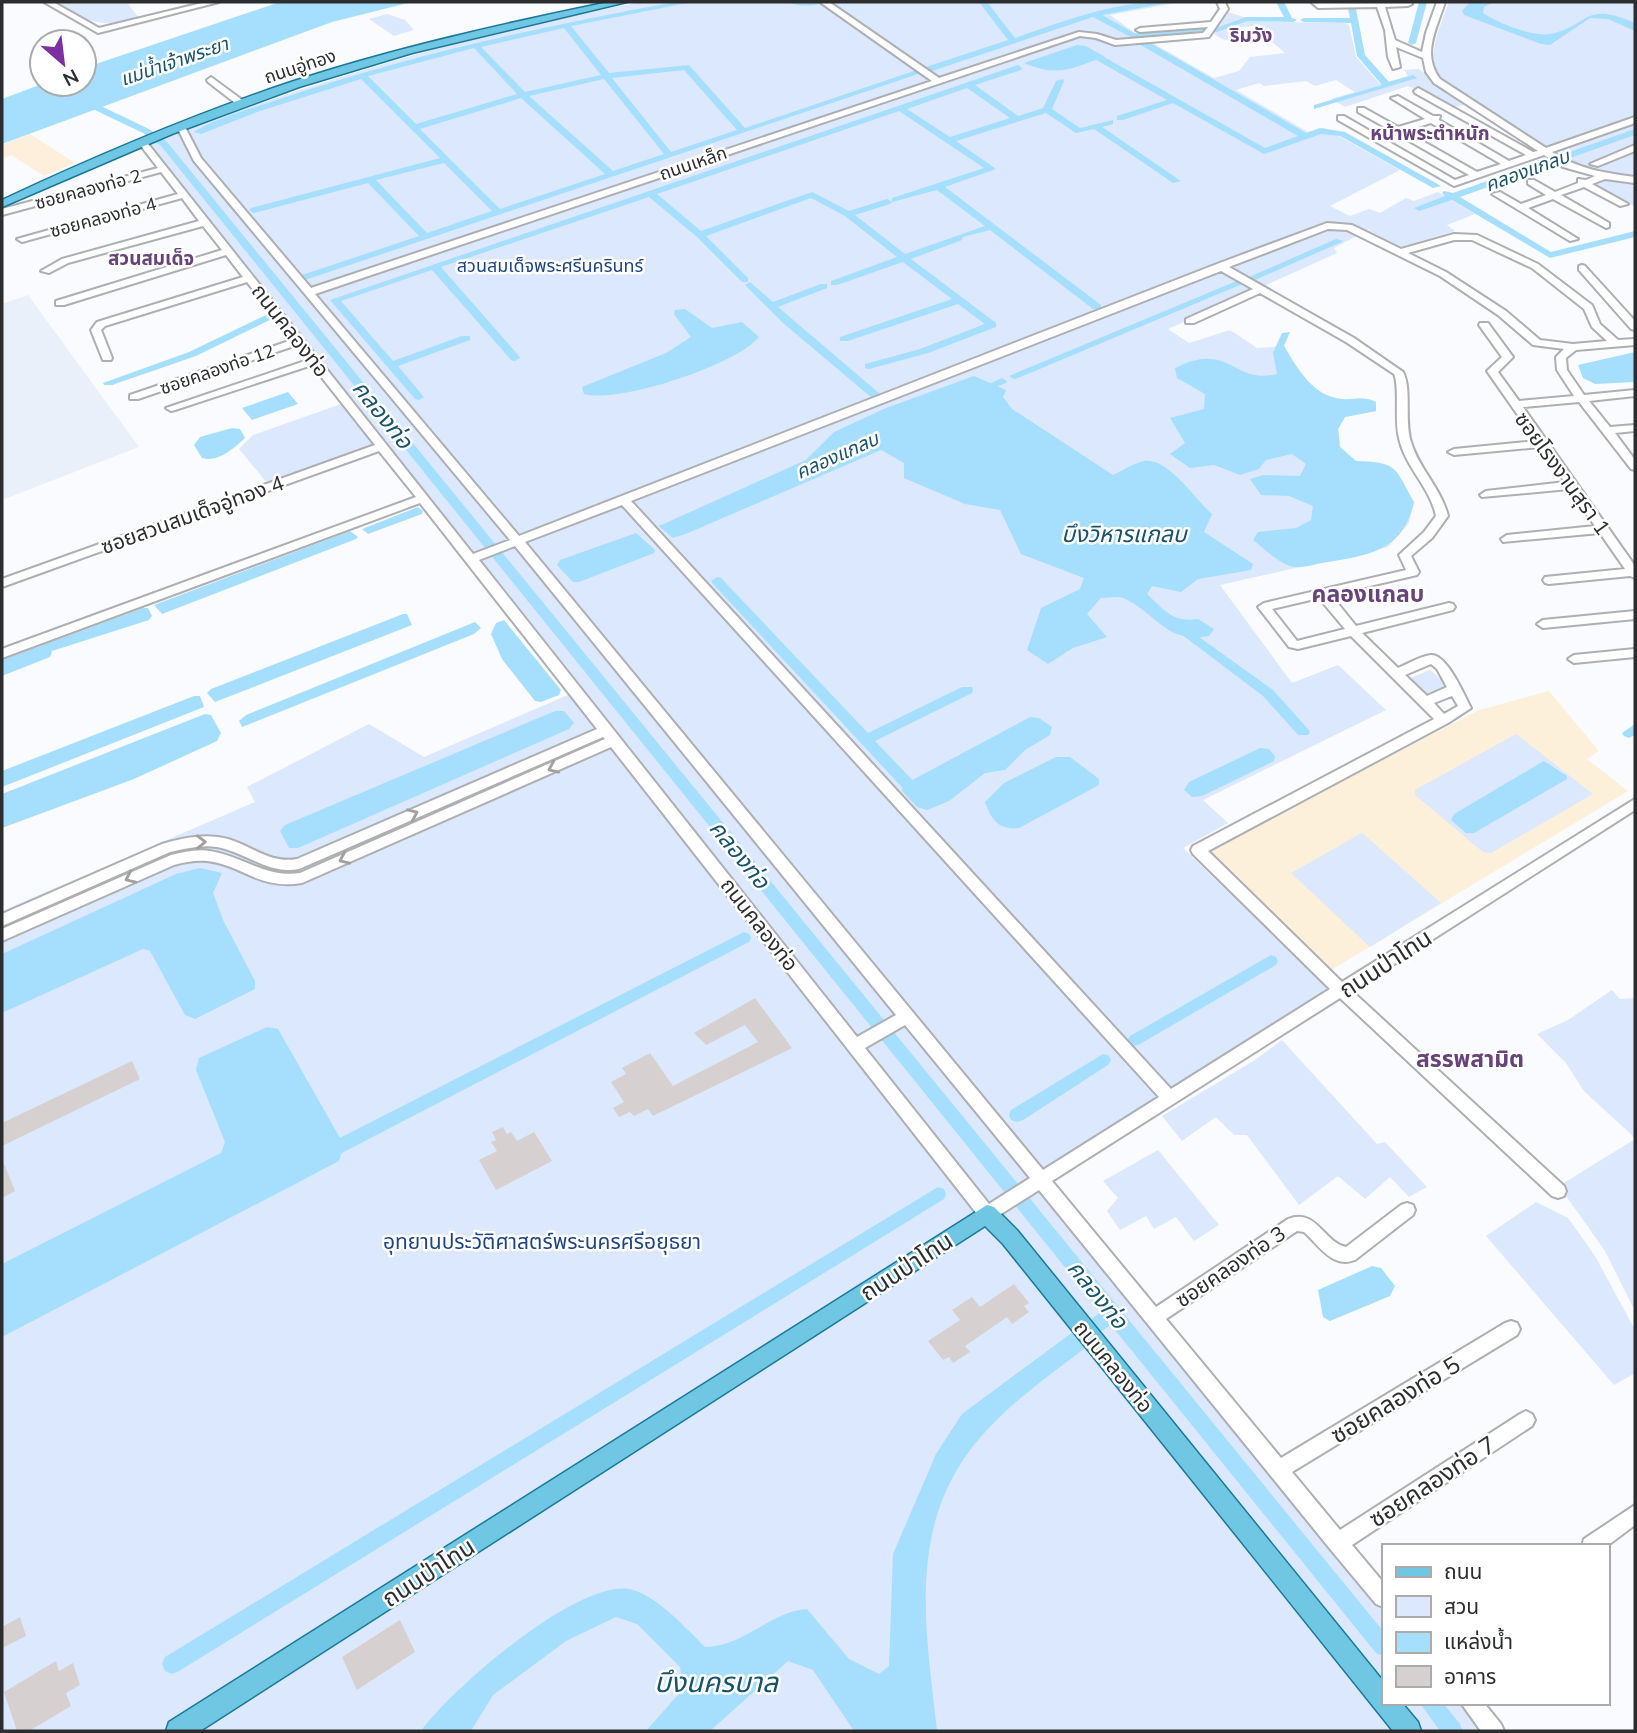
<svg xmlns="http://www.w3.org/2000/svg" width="1637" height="1733" font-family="Mulish,'Noto Sans Thai',sans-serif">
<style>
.commercial{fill:#feeedc}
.built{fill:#eaf0fa}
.education{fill:#fcf0db}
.green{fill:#dbe8fd}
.water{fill:#a5dffd}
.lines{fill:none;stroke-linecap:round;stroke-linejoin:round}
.canal{fill:#a5dffd;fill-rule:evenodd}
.building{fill:#d6d1d0}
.minor-casing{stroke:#adafb2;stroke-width:4}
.major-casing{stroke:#197899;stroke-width:3}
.minor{fill:#fff;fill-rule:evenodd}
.major{fill:#6fc7e4;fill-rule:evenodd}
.oneway{stroke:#a0a0a1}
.labels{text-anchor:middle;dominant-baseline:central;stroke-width:5;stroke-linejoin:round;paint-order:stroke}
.far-street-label{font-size:18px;fill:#2c2d2f;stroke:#fff}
.far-park-label{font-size:18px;fill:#1d4487;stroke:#fff}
.far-neighbourhood-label{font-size:19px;font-weight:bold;fill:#68427b;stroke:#fff}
.far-water-label{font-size:19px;font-style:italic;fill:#18536c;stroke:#fff}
.street-label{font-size:21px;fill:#2c2d2f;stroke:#fff}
.park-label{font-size:21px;fill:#1d4487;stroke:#fff}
.water-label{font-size:23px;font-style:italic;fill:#18536c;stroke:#fff}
.neighbourhood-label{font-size:23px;font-weight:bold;fill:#68427b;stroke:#fff}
.near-street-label{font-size:24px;fill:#2c2d2f;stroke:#fff}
.near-water-label{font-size:28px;font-style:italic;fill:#18536c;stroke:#fff}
</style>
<rect width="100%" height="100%" fill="#f9fbff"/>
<path class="commercial" d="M30 134 75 163 44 176 11 155 2 159V145Z"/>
<path class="built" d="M28 295 139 447 2 500V304Z"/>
<path class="education" d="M1549 691 1599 751 1587 759 1628 791 1328 972 1207 851 1479 710Z"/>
<g class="green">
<path d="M52 2H136L128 4 139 18C97 28 88 22 52 2Z"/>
<path d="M641 2H1181L1110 15 1135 33 1214 78 1239 71 1250 57 1285 53 1253 26 1232 28 1236 33 1231 34 1240 43 1222 39 1211 32 1225 11 1253 20 1267 17 1272 22 1344 23 1349 25 1356 57 1380 84 1408 76 1404 70 1419 69 1464 105 1453 107 1408 86 1345 107 1331 99 1355 92 1336 80 1315 86 1306 81 1264 86 1259 83 1236 90 1308 132 1324 128 1400 170 1330 206 1350 216 1369 209 1380 213 1406 198 1414 201 1438 192 1475 214 1447 225 1455 231 1400 247 1368 231 1372 228 1334 248 1337 253 1168 329 1189 343 1230 330 1257 348 1284 346C1297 368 1314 398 1343 399 1356 400 1364 396 1376 402V411L1345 417 1338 429 1340 447 1356 461C1398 462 1394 467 1414 502L1409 523 1388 547 1220 585 1292 683 1338 665 1386 710 1203 800 1228 823 1183 848 1328 989 1029 1179 1383 1610V1703H1459L1482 1731H2V911L255 802 247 787 369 724 424 757 582 689 148 144C308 83 472 33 641 2Z"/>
<path d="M1449 2H1635V175L1605 172 1569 163 1436 74C1428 49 1441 25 1449 2Z"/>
<path d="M387 14 405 20 414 30 394 36 369 19Z"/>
<path d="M1607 180 1635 184V207L1593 184Z"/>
<path d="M341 404 374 446 268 484 239 449 253 435Z"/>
<path d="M1430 670 1447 685 1425 695 1408 679Z"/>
<path d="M1516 734 1593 794 1491 853 1483 852 1415 795V790Z"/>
<path d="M1362 833 1441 903 1370 947 1291 873Z"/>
<path d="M1612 990 1620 999 1635 998V1138L1584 1091 1566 1063 1537 1034 1568 1020Z"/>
<path d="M1282 1040 1377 1144 1385 1142 1427 1187 1409 1197 1390 1177 1365 1199 1338 1176 1299 1205 1247 1135H1234L1216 1117 1182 1141 1162 1116 1255 1060Z"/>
<path d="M1635 1139V1311L1605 1251 1559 1186Z"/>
<path d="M1158 1150 1219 1225 1194 1241 1176 1217 1154 1229 1146 1216 1120 1230 1107 1211 1118 1198 1103 1181Z"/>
<path d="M1536 1202 1568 1218 1595 1256 1634 1328 1635 1373 1614 1385 1486 1236Z"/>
</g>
<g class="water">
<path d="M280 2H412L332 22 2 144V99L42 84H84V68Z"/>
<path d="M1470 2H1494L1484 7 1483 13C1497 23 1533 37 1550 34 1590 26 1583 0 1635 23V31L1608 19 1590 18 1550 45 1541 44 1464 15 1462 11Z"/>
<path d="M1077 45 1086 46 1105 57C1070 68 1060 78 1024 63Z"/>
<path d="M685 309 712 328 742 322 759 337C736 365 618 404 584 394L582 387 666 353 691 337 674 314 675 310Z"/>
<path d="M1290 332 1284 346C1297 368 1314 398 1343 399 1356 400 1364 396 1376 402V411L1345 417 1338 429 1340 447 1356 461C1398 463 1394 466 1414 502 1403 550 1371 555 1328 562 1318 563 1305 568 1295 567 1280 565 1265 549 1253 540L1258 532 1296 528 1311 520 1313 506 1289 496 1261 495 1250 479 1263 475 1300 476 1306 464 1292 454 1266 460 1259 469 1240 475 1214 465 1190 468 1170 454 1185 443 1170 418 1204 409 1205 394 1177 378 1175 368C1230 340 1233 385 1277 374L1273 353 1282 333Z"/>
<path d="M1635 352V382L1595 384 1583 378 1578 365Z"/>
<path d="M974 376 1006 390 1003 397 1012 409 1113 475C1122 471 1134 463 1144 461 1169 457 1195 500 1212 514L1204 532 1253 564 1251 570 1198 579 1181 592 1152 586 1147 594C1164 610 1173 623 1198 619L1214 629 1209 636C1165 644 1156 612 1123 598 1117 596 1107 598 1101 598L1087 614 1107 637 1073 648 1048 664 1027 650 1041 608 1080 589 1084 578 1021 554 1000 510 965 504 904 478V463L881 450 688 533 673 538 659 526 806 460 834 432 886 408Z"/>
<path d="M288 392 298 404 252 420 242 408Z"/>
<path d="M232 428 240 429 245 438C234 448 218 463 202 458L194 445 200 437Z"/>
<path d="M418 507 423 511 422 514 368 534 362 529Z"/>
<path d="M350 531 358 537 356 539 162 614 154 605Z"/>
<path d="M636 533 655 550 654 553 579 582H573L557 565 560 560Z"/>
<path d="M143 608H148L152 616 149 620 52 651 50 657 2 676V660Z"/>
<path d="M403 614H407L412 625 215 702 207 693 211 689Z"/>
<path d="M504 620 561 690 559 695 541 702 535 701 502 659 491 634 496 623Z"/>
<path d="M475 622 481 628 474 634 242 727 239 721 246 715Z"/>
<path d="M194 696H200L204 707 2 787V771Z"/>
<path d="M555 711H564L574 723 569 729 298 848H289L280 831 285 825Z"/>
<path d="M205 714 211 715 221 733 217 741 134 779 2 828V794Z"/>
<path d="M1030 717 1039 718 1052 727 1050 735 1025 750 1005 770 985 773 949 801 927 810 917 807 902 791 903 785Z"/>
<path d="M1260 748 1269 749 1275 756 1274 761 1202 796 1192 797 1184 790 1189 782Z"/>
<path d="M1056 757H1070L1099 779V785L1019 828C999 830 992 821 985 802L1004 783Z"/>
<path d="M1544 761 1567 776V779L1474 833H1466L1451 820 1454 814Z"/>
<path d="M200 868 222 873 213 893 223 920 255 981V989L195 1019 185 1015 150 951 143 949 2 1013V954L176 874Z"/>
<path d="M267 1027 278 1029 344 1145 339 1161 2 1337V1264L221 1153 225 1142 196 1070 199 1058Z"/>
<path d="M1372 1266 1381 1268 1395 1286 1390 1296 1330 1321 1323 1317 1318 1290Z"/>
<path d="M1077 1329 1089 1345C1054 1372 1016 1398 986 1431 905 1519 925 1623 937 1731H854L813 1670 788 1661 710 1731H646L683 1689 680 1667 637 1624 616 1617 566 1641 493 1695 471 1731H421C451 1689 576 1581 629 1589 654 1593 687 1629 705 1647 746 1646 769 1612 807 1609L849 1659 879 1674 889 1666 893 1554 936 1454 962 1414Z"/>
</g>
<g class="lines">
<g class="canal">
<path d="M676 2H692L571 26 609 73 689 65 745 128 914 71 921 73 302 281 297 278 299 276 419 236 368 183 254 213 249 210 251 208 440 158 361 79 260 111 201 134 194 132C212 119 260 106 283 98 411 55 543 26 676 2ZM564 28 601 75 525 92 481 47ZM474 48 517 94 416 124 368 76ZM684 70 737 130 671 152 612 78ZM604 79 664 154 613 171 529 96ZM521 98 605 174 500 209 420 129ZM444 163 492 211 427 233 376 180Z"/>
<path d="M787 2H820L821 3C813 7 795 6 787 2Z"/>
<path d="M979 2H987L1015 38C1065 21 1118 0 1172 2L1102 15 1134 33 1210 28 1214 29 1246 17H1284L1276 2H1284L1292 18 1297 20 1293 22 1247 21 1217 32 1214 31 1140 38 1136 40 1093 17 932 71H926V67L1008 40Z"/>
<path d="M1419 2H1427L1416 43 1412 45 1408 43Z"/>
<path d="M1352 7 1356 9 1365 55 1389 82 1413 75 1417 78 1314 109V105L1382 85 1357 56 1351 23 1304 22 1300 20 1304 18H1350L1348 9Z"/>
<path d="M1139 40H1145L1306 133 1320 128 1345 132 1441 186 1433 188 1340 136 1321 134 1264 154 1173 103 1123 120H1117V116L1167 100 1084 53V49H1090L1265 148 1298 136 1139 44Z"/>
<path d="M1018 65 1022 68 1021 70 975 85 1018 116 1043 108 1056 81 1063 79 1064 81 1052 109 1080 128 1113 120V124L1102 127 1181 181 1173 183 1094 129 1076 133 1046 113 956 141 996 169 945 187 1101 305V309H1093L990 230 963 237 962 240 911 259 996 323V327L928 353 869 369 865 368V364L920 349 985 324 958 304 848 341H840V337L952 299 903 262 837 285H831V281L897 257 845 216 811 198 706 236 748 278V282H742L697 237 649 197 441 267 519 356 520 358 515 361 511 360 432 270 341 301 393 361 462 336H470V340L398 366 424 397 419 400 415 399 330 300ZM967 88 1010 118 950 137 907 109ZM899 111 984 168 892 198V202L937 190 985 226 905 254 855 215 890 204 892 202 887 199 849 211 812 192 701 231 657 194Z"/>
<path d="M78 98H84L149 129 167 142 1383 1631V1656L1376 1653 1111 1325 1081 1345 1075 1343 1072 1337 1075 1331 1101 1312 161 146 143 133 78 102Z"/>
<path d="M1635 129V135L1460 197 1551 252 1635 231V237L1550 258 1452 200 1419 211 1414 208 1445 196 1442 193 1444 191 1453 193Z"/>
<path d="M1336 239 1344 241 1255 280 1247 278Z"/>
<path d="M1239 280 1247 282 1018 378 1014 379 1009 376Z"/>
<path d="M750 282 773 302 821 284H827V288L778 307 880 394V398H872L783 323 745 285Z"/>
<path d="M272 312 276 313V317L196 356 112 385H104L103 383 189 352Z"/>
<path d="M1002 378 1007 381 1006 383 978 394 973 391Z"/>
<path d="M717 577 721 578 868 733 962 687H972L973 690 972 693 875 741 919 787 925 788 927 792 917 799 912 798 713 584 711 581Z"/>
<path d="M1181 624 1273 690 1308 729 1310 732 1308 735H1298L1263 696 1177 631 1175 628Z"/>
<path d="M1635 724V735L1629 738 1624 736 1622 733Z"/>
<path d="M744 932 749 934 751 938 749 942 334 1157 328 1159 322 1157 320 1152 322 1147Z"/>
<path d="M1271 955 1276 957 1278 961 1276 965 1140 1044 1135 1046 1130 1044 1127 1040 1130 1036Z"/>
<path d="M1103 1054 1108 1055 1111 1060 1108 1065 1023 1120 1017 1122 1011 1120 1009 1115 1011 1110Z"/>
<path d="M938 1187 944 1189 946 1194 944 1199 179 1671 172 1674 165 1671 162 1664 165 1657Z"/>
<path d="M1420 1703H1443L1460 1724 1463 1731H1440Z"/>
</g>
</g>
<g class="building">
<path d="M755 998 792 1048 653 1116 648 1109 634 1116 630 1112 619 1117 613 1108 624 1102 611 1082 626 1074 622 1068 650 1053 673 1086 758 1042 745 1025 706 1045 694 1033Z"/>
<path d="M132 1061 140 1079 2 1146V1123Z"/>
<path d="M503 1127 507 1134 511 1132 517 1141 534 1132 552 1161 496 1190 479 1160 497 1151 491 1142 496 1140 492 1132Z"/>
<path d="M2 1159 15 1191 2 1198Z"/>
<path d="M1014 1284 1029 1303 1024 1306 1029 1312 1012 1324 1007 1317 965 1346 970 1352 953 1363 949 1357 943 1360 928 1341 960 1320 952 1310 972 1297 980 1307Z"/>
<path d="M20 1617 26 1636 2 1648V1627Z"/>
<path d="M400 1620 415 1652 357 1690 342 1657Z"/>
<path d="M56 1661 59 1671 73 1663 80 1685 66 1693 71 1706 29 1731H17L4 1692Z"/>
</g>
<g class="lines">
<defs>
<g id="minor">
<path d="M44 2H53L99 28 206 2H219L98 33Z"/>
<path d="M820 2H829L939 78 1079 32 1097 34 1116 40 1203 33 1208 27 1140 32 1136 30 1140 28 1211 22 1220 9 1217 2H1225L1228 9 1209 37 1115 45 1096 38 1080 36 315 294 519 536 1217 264 1327 223 1352 225 1401 249 1454 234 1477 235 1538 264 1592 305 1600 324 1618 340 1635 339V345L1576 350 1566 358 1567 370 1584 395 1635 390V396L1589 401 1610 427 1635 425V431L1615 433 1635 460V470L1631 469 1579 402 1523 407 1635 566V578L1630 576 1549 584 1545 583 1543 580 1545 577 1625 569 1600 533 1503 542 1501 539 1507 535 1595 526 1569 489 1482 497 1480 495 1486 491 1565 482 1540 447 1454 455 1448 452 1454 449 1536 441 1487 371 1502 357 1479 325 1480 323H1488L1513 357 1498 372 1519 401 1574 396 1557 370 1556 357 1564 349 1533 345 1498 315 1440 276 1347 230 1328 229 1229 267 1354 338 1403 372C1412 389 1404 421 1411 442 1419 469 1441 488 1448 516L1432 538 1411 556 1419 572 1417 575 1331 595 1356 626 1449 603 1453 604 1455 607 1453 610 1362 633 1398 668C1408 664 1420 656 1431 655 1447 654 1464 695 1471 708L1448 723 1208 851 1342 982 1635 799V810L1352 991 1564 1186 1566 1191 1564 1196 1558 1198 1552 1196 1340 998 1052 1181 1156 1307 1288 1219C1317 1208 1323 1242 1346 1247L1401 1205 1407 1203 1413 1205 1415 1210 1413 1215 1355 1260C1332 1269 1318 1244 1304 1232L1297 1231 1166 1319 1281 1458 1505 1323 1511 1321 1517 1323 1520 1329 1517 1335 1292 1472 1340 1530 1520 1414 1526 1411 1532 1414 1535 1420 1532 1426 1352 1545 1383 1582V1607L1376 1604 1331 1550 1039 1190 993 1219 987 1221 981 1219 611 747 302 883C258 890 243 865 207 861 196 860 185 862 174 865L2 941V929L171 855C184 852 197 849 210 851 242 856 266 878 300 873L605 739 603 737 299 869C270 874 252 857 225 849 208 843 188 848 170 852L2 926V914L162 844C183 838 206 833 228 839 252 846 271 864 297 859L597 729 420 503 2 658V649L416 497 379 451 2 587V579L375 445 312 365 175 410 171 411 166 408 308 360 297 345 138 399H130V395L292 340 247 282 105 326 101 330 112 358 111 360H103L91 330 97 322 243 277 226 255 64 305H56V301L222 250 203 226 68 263 49 273 41 271 62 259 199 221 182 198 22 242 17 239 178 194 161 172 2 215V209L158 168 138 142 145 140 473 554 510 540 194 161 177 127 184 125 201 158 311 288 932 81ZM1454 240H1472L1532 268 1584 309 1592 327 1607 341 1573 344 1540 340 1506 311 1446 272 1408 253ZM1221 271 1253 289 1186 319V323H1194L1260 293 1346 342 1394 374C1400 387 1394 420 1399 438 1405 467 1430 487 1436 516L1424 532 1399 555 1406 570 1264 603 1258 607 1289 647 1298 649 1351 636 1434 719 1193 846 1191 850 1193 854 1330 989 1171 1089 631 501ZM622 505 1159 1097 1043 1170 525 542ZM515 546 896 1015 857 1037 479 560ZM1319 598 1345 629 1297 641 1272 609ZM1431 664 1437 669 1447 687 1427 696 1405 675ZM1452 696 1458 706 1444 714 1434 703ZM905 1025 1030 1178 989 1204 865 1048Z"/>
<path d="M1311 2H1411L1412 4 1408 6 1385 7 1395 40 1422 52 1426 33 1437 2H1445C1437 28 1421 54 1440 79L1546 148 1635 117V123L1552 152C1578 169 1605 173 1635 177V183L1605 179 1592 184 1628 204 1620 206 1584 187 1561 195 1609 223V227L1606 228 1553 199 1528 208 1578 239 1570 241 1492 194 1500 192 1521 204 1546 195 1528 184V180H1534L1555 192 1578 183V179L1586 180 1595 176 1563 167 1544 155 1454 186 1338 120V116H1344L1455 180 1469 175 1397 134H1390V130L1358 112V108H1364L1398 127 1425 119 1391 98 1398 96 1433 116H1440L1439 120 1509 161 1526 155 1415 93 1414 91 1418 88 1533 152 1538 151 1434 83 1426 72 1423 58 1396 47 1400 67 1393 69 1388 57 1385 30 1377 7 1318 8ZM1431 123 1501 164 1477 172 1405 131Z"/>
<path d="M211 77 245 102V106H239L208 82 207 80Z"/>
<path d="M1635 145V151L1598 166 1590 164Z"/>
<path d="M1582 265 1585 266 1635 321V330L1631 329 1579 270V266Z"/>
<path d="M1635 611V619L1543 628 1537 624 1543 620Z"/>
<path d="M1635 649V657L1574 663 1568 659 1574 655Z"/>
<path d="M1635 1505V1525L1607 1546H1582L1584 1539Z"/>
<path d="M1461 1703H1484L1501 1724 1504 1731H1481Z"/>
</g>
<g id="major">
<path d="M609 2H627L412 53 299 87 172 134 2 207V200C96 156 192 115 291 82 395 48 502 24 609 2Z"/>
<path d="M987 1205 994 1207 1017 1230 1383 1681V1703H1402L1418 1722 1421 1731H1393L1003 1244 985 1226 200 1731H166L169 1722Z"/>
</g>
</defs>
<use href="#minor" class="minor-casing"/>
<use href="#major" class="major-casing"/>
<use href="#minor" class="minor"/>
<use href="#major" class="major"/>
</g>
<defs><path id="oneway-chevron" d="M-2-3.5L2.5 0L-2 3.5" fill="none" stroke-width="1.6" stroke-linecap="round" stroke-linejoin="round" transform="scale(1.75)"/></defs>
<g class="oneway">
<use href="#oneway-chevron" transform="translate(553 768) rotate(156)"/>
<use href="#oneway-chevron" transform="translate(413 814) rotate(-24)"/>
<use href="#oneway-chevron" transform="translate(201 842) rotate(-1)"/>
<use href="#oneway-chevron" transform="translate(344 859) rotate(156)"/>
<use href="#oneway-chevron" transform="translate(130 878) rotate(156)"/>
</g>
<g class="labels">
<g class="far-street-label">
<text transform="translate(300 66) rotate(-18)">ถนนอู่ทอง</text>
<text transform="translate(693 163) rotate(-19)">ถนนเหล็ก</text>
<text transform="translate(88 189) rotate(-15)">ซอยคลองท่อ 2</text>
<text transform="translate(103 217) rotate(-15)">ซอยคลองท่อ 4</text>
<text transform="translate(217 369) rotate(-19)">ซอยคลองท่อ 12</text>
</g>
<g class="far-park-label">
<text x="550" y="265">สวนสมเด็จพระศรีนครินทร์</text>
</g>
<g class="far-neighbourhood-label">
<text x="1251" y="35">ริมวัง</text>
<text x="1430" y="133">หน้าพระตำหนัก</text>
<text x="151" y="258">สวนสมเด็จ</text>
</g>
<g class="far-water-label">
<text transform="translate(174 61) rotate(-19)">แม่น้ำเจ้าพระยา</text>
<text transform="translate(1527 170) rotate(-20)">คลองแกลบ</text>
<text transform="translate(837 455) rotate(-24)">คลองแกลบ</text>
</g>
<g class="street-label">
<text transform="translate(291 330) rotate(52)">ถนนคลองท่อ</text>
<text transform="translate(1563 473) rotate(54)">ซอยโรงงานสุรา 1</text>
<text transform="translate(192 514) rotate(-20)">ซอยสวนสมเด็จอู่ทอง 4</text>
<text transform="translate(760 924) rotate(52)">ถนนคลองท่อ</text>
<text transform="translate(1230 1266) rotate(-34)">ซอยคลองท่อ 3</text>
<text transform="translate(1114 1366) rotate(51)">ถนนคลองท่อ</text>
</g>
<g class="park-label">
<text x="542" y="1241">อุทยานประวัติศาสตร์พระนครศรีอยุธยา</text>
</g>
<g class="water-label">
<text transform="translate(383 414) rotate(51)">คลองท่อ</text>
<text x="1124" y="533">บึงวิหารแกลบ</text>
<text transform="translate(740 854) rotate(51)">คลองท่อ</text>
<text transform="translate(1098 1294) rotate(51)">คลองท่อ</text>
</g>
<g class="neighbourhood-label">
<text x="1368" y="593">คลองแกลบ</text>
<text x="1470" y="1058">สรรพสามิต</text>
</g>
<g class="near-street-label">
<text transform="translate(1385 963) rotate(-33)">ถนนป่าโทน</text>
<text transform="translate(906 1266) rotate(-33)">ถนนป่าโทน</text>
<text transform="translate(1395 1399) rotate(-31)">ซอยคลองท่อ 5</text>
<text transform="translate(1432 1481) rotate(-33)">ซอยคลองท่อ 7</text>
<text transform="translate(428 1572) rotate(-33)">ถนนป่าโทน</text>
</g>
<g class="near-water-label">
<text x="716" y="1681">บึงนครบาล</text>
</g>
</g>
<rect width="1637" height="1733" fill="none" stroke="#2c2d2f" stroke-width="7"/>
<rect x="1382" y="1544" width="228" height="161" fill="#ffffff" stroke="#ababac" stroke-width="2"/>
<rect x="1396" y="1567" width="35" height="10" fill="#6fc7e4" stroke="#ababac" stroke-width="2"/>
<text x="1444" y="1579" font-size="21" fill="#2c2d2f">ถนน</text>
<rect x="1396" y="1596" width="35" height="21" fill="#dbe8fd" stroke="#ababac" stroke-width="2"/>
<text x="1444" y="1614" font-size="21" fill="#2c2d2f">สวน</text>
<rect x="1396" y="1632" width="35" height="21" fill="#a5dffd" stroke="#ababac" stroke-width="2"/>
<text x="1444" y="1649" font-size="21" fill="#2c2d2f">แหล่งน้ำ</text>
<rect x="1396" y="1666" width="35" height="21" fill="#d6d1d0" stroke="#ababac" stroke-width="2"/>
<text x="1444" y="1684" font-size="21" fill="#2c2d2f">อาคาร</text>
<g transform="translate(63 63) rotate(152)"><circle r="33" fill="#ffffff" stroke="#ababac" stroke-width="2"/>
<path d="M0-5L12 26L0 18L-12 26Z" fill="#7d2fa0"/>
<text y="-10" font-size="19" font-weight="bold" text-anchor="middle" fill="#2c2d2f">N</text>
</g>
</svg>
